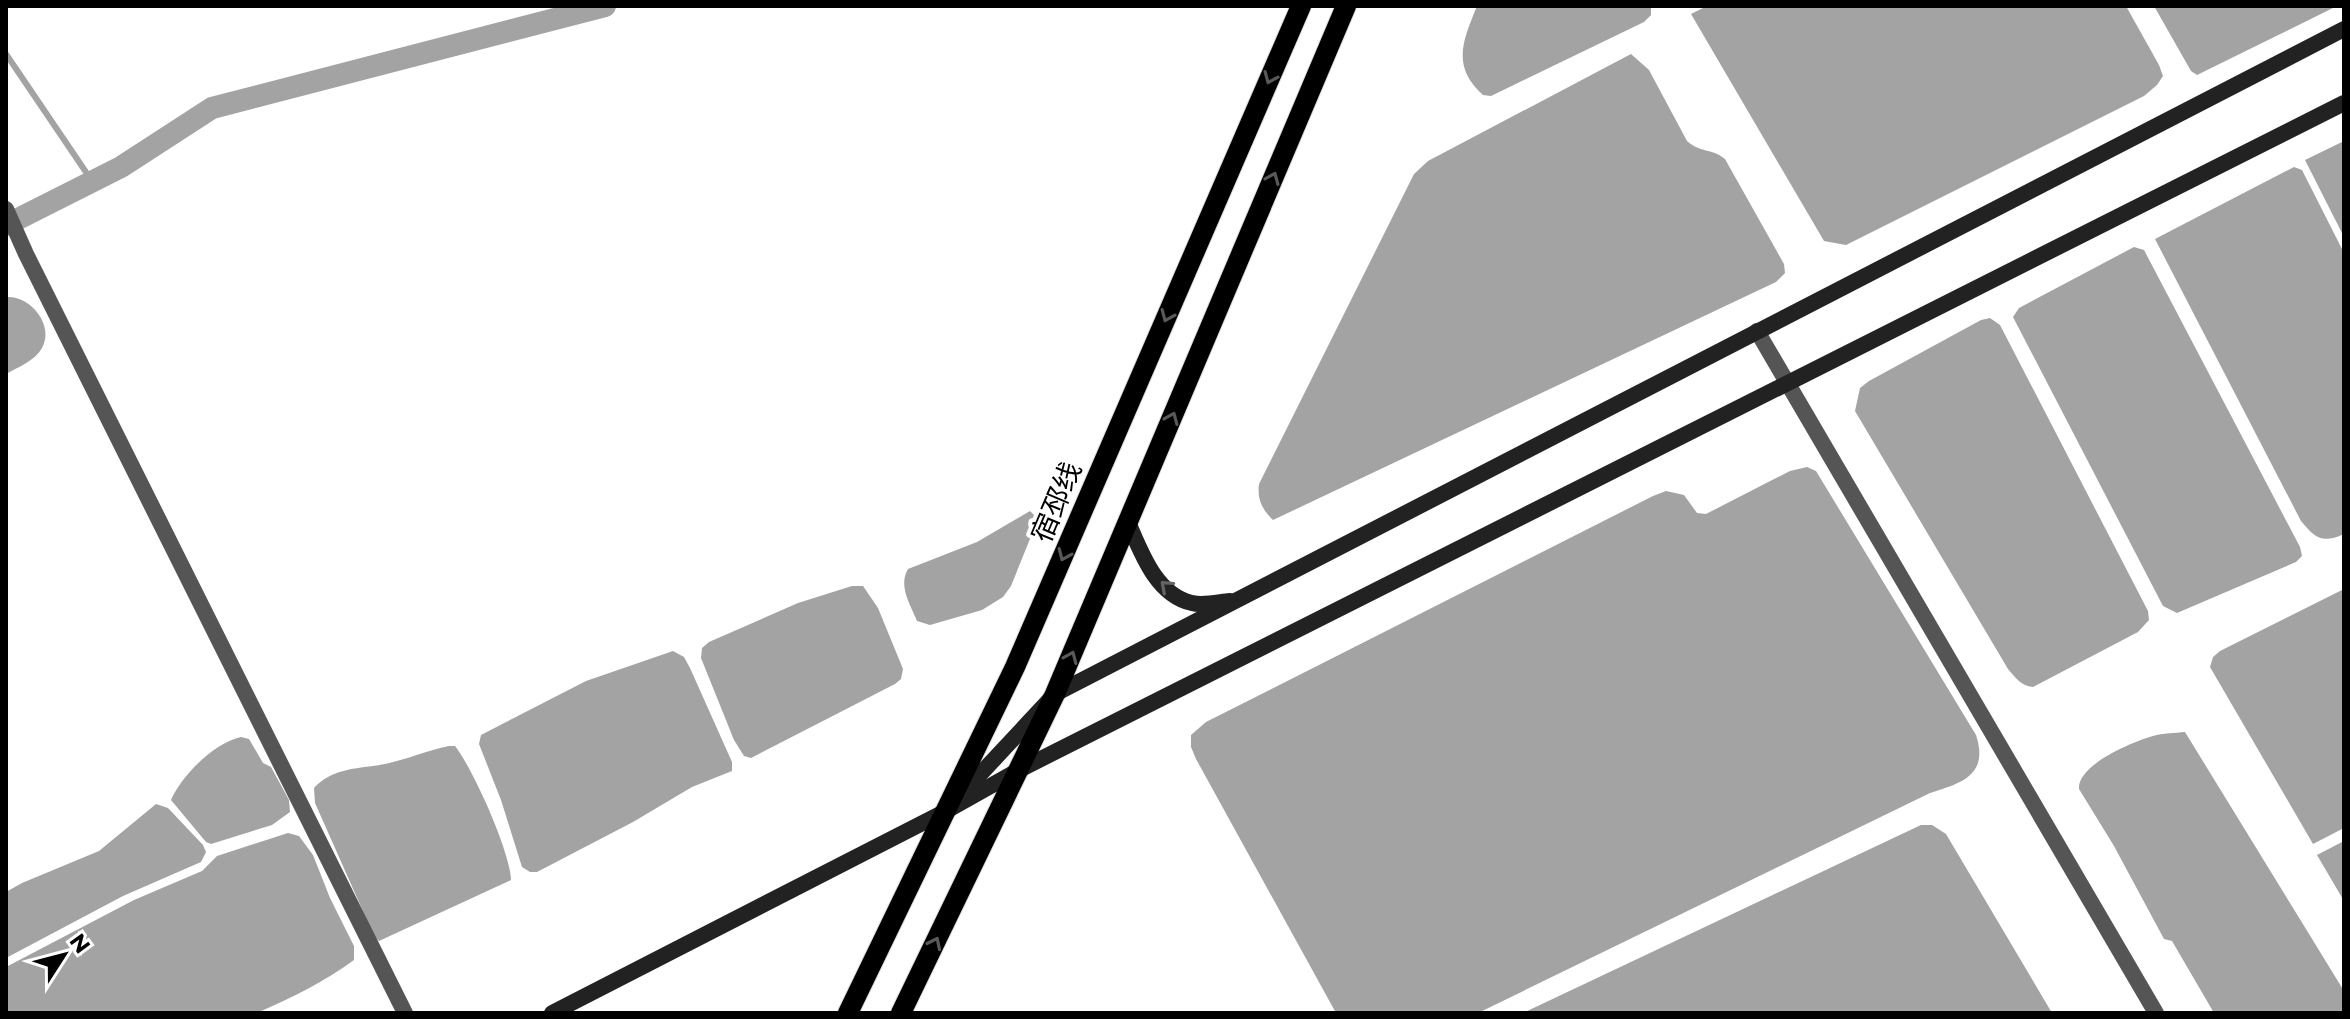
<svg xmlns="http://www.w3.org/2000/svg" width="2350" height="1019" font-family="Montserrat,'Noto Sans SC',sans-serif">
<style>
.water{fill:#a3a3a3}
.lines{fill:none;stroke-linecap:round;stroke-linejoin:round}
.stream{stroke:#a3a3a3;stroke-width:6}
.canal{stroke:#a3a3a3;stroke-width:22}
.primary-casing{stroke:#dbdbdb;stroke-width:22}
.street{stroke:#555;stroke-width:16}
.secondary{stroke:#222;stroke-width:16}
.primary{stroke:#000;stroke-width:20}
.oneway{stroke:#595959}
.oneway2{stroke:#646464}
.labels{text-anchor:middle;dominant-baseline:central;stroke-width:8;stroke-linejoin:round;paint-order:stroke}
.street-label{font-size:28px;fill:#000;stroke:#fff}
</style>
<rect width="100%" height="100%" fill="#fff"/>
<g class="water">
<path d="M1477 6H1651V15L1644 22 1491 96 1483 95C1451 66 1463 41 1477 6Z"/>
<path d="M1707 6H2126L2159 65 2163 76 2157 85 2144 96 1846 245 1824 241 1691 14Z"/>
<path d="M2154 6H2337L2197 75 2191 71Z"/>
<path d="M1631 54 1649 70 1687 141C1702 154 1710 147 1725 159L1784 264 1785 273 1776 282 1273 520C1262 509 1257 500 1259 484L1414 174 1428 161Z"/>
<path d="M2344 141V237L2305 160Z"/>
<path d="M2294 167 2302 170 2344 253V534C2322 544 2315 538 2301 521L2155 239Z"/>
<path d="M2134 247 2144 250 2300 547 2302 556 2296 562 2177 613 2163 606 2013 317 2019 308Z"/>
<path d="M6 297C30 295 55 325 42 348 35 361 18 367 6 374Z"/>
<path d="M1990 318 2000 325 2148 611 2149 620 2138 632 2033 687C2021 686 2015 677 2008 669L1855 411 1860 388 1869 381 1981 320Z"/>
<path d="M1807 467 1816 471 1976 735C1989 775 1962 783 1930 793L1478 1013H1336L1196 759 1191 747V735L1206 722 1653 496 1666 491 1684 495 1697 513 1706 514 1790 471Z"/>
<path d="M1030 511 1038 519 1011 586 1003 597 982 610 930 625 917 621C910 604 898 586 908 569L977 542Z"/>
<path d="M852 586H863L878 608 903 669 901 679 895 684 751 758 744 756 734 740 701 658 702 648 709 642 798 603Z"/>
<path d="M2344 589V828L2313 844 2210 667 2213 657 2220 651Z"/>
<path d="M673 651 684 657 690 668 732 762V771L692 787 633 822 537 872H530L522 867 501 800 479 744 481 735 586 681Z"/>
<path d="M2185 732 2344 991V1013H2214L2172 941 2164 939 2114 846 2079 789C2077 765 2132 742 2153 736 2163 733 2175 733 2185 732Z"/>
<path d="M241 737 249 739 263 763 271 767 289 800 290 812 272 825 211 844 206 842 171 800C182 775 214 743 241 737Z"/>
<path d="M449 746H455C473 769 510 851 511 880L379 941 374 936 315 803 314 788C331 770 351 769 373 766 399 763 424 751 449 746Z"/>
<path d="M156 804 168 808 203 845 206 852 201 862 123 896 6 958V892L22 883 99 851Z"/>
<path d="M1921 825H1932L1946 834 2052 1013H1523Z"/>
<path d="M288 833 299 836 313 855 330 898 354 946V960C324 982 291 998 257 1013H6V967L134 900 202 871 217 856Z"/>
<path d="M2344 841V901L2317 855Z"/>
</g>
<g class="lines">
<path class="stream" d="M6 54 92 181"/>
<path class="canal" d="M6 225 121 167 212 108 605 6"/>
<defs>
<g id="primary">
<path d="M848 1013 1015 667 1301 6"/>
<path d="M901 1013 1055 694 1346 6"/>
</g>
</defs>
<use href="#primary" class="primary-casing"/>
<g class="street">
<path d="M6 209 26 254 405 1013"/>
<path d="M1757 331 2156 1013"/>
</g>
<g class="secondary">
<path d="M1128 522C1141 552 1156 595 1192 603 1203 606 1219 602 1230 601"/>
<path d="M957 799 1055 694 2344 29"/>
<path d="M552 1013 946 811 1019 770 2344 103"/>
</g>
<use href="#primary" class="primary"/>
</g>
<defs><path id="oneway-chevron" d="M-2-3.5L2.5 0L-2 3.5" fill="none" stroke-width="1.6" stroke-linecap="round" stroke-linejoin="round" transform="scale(2)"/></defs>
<g class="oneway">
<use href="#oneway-chevron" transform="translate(1270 78) rotate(113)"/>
<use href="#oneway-chevron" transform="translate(1273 178) rotate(-67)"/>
<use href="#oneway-chevron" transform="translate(1167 316) rotate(113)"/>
<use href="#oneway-chevron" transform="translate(1172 418) rotate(-67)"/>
<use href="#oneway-chevron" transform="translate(1064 555) rotate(113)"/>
<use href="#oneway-chevron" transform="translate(1071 657) rotate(-67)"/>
<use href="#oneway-chevron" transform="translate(935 943) rotate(-64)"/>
</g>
<use class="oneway2" href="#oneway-chevron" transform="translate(1166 586) rotate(-138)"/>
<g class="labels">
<g class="street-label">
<text transform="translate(1056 502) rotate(-67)">宿邳线</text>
</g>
</g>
<rect width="2350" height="1019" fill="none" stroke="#000000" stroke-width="16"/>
<g transform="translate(64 955) rotate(54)" stroke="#ffffff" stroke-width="6" paint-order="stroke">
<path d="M0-6L14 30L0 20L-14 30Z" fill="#000000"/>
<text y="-12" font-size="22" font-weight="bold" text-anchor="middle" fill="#000000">N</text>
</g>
</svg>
